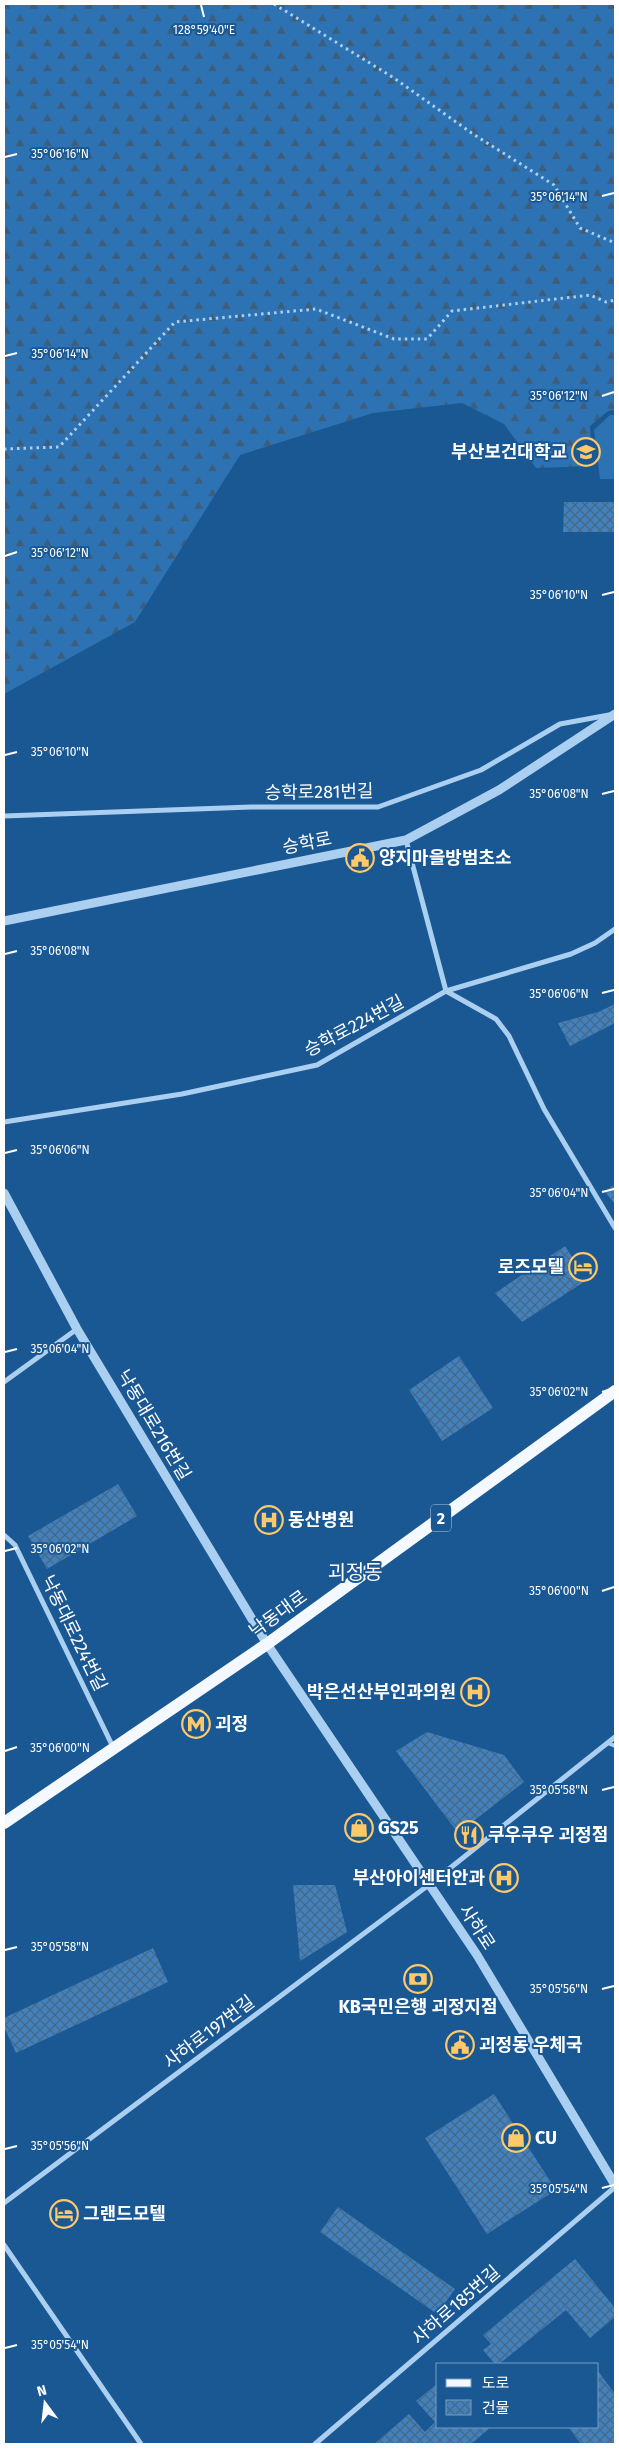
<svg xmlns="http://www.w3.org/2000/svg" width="619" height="2448" font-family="'Fira Sans','Noto Sans KR',sans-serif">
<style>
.grass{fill:#2d72b2}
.forest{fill:url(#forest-firs)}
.building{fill:url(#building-cross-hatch)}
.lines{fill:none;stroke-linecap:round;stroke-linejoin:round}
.path{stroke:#abcff0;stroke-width:3;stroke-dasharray:2.5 4;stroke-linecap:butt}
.service{stroke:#abcff0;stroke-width:4}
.minor{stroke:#abcff0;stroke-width:5}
.tertiary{stroke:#abcff0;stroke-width:9}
.primary{stroke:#f4f9ff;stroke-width:12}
.ticks{fill:none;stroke:#fff;stroke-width:2}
.labels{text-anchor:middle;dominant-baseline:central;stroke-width:4;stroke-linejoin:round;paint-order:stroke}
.shield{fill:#1a5894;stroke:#bacddf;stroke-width:1}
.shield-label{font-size:16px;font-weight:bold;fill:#fff}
.poi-label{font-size:18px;font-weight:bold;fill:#fff;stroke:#1a5894;text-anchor:start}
.street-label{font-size:18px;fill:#fff;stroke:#1a5894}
.quarter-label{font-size:20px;fill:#fff;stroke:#1a5894}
.ticks-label{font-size:12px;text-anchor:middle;fill:#fff;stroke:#1a5894;stroke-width:4;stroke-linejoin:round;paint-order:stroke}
</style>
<defs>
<pattern id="forest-firs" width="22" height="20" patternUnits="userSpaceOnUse" patternTransform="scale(1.25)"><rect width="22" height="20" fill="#2d72b2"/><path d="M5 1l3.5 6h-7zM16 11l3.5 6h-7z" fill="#3e5d7a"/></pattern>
<pattern id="building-cross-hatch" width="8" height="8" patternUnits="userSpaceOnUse" patternTransform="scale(1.25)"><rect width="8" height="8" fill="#4281bb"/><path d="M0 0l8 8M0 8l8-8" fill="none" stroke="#466989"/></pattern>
</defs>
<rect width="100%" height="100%" fill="#1a5894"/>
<path class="grass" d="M610 415H615V479H600L594 430Z"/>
<path class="forest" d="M4 4H615V410L608 411 590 426 592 466 536 468 504 424 462 403 373 413 240 455 135 622 4 694Z"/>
<g class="building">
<path d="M564 502H615V532H563Z"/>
<path d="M615 1004V1023L570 1046 558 1023 598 1012Z"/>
<path d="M615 1184V1204L605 1192Z"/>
<path d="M565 1246 587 1280 522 1322 495 1293Z"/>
<path d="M459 1356 493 1408 442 1441 409 1390Z"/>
<path d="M118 1484 137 1516 47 1569 28 1536Z"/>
<path d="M427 1732 504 1755 524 1782 458 1833 396 1751Z"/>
<path d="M293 1885H335L347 1932 300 1961Z"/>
<path d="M153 1948 168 1982 16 2053 4 2027V2018Z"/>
<path d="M494 2094 556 2190 487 2234 425 2138Z"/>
<path d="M338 2207 455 2289 437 2314 320 2232Z"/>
<path d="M575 2259 615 2308V2317L590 2338 566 2310 499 2364H495L483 2350 491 2344 483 2335Z"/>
<path d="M598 2371 615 2394V2444H581L568 2427H598Z"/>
<path d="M438 2383V2427H491L471 2444H374L409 2414 425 2432 435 2422 416 2401Z"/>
</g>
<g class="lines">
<g class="path">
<path d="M274 4 394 78 473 134 554 185 580 228 615 243"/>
<path d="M4 449 59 447 175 322 316 309 394 339H427L452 311 590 295 606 302 615 300"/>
</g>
<path class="service" d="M608 1743 615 1746"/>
<g class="minor">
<path d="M4 816 251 807H378L481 770 560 724 609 715"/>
<path d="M406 840 446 991 496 1019 509 1036 544 1109 615 1228"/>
<path d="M4 1122 182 1094 317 1065 446 991 571 954 595 943 615 929"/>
<path d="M4 1382 77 1329"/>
<path d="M4 1535 15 1545 113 1747"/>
<path d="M4 2203 430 1884 615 1737"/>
<path d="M4 2245 141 2444"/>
<path d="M315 2444 615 2187"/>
</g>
<g class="tertiary">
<path d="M4 921 406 840 499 790 615 714"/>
<path d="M4 1193 77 1329 267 1644 477 1955 615 2185"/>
</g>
<path class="primary" d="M4 1823 267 1644 615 1391"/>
</g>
<path class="ticks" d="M201 5 204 17M5 157 17 154M602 196 614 193M5 356 17 353M602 396 614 392M5 556 17 552M602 595 614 592M5 755 17 752M602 794 614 791M5 954 17 951M602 993 614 990M5 1153 17 1150M602 1192 614 1189M5 1352 17 1349M602 1392 614 1388M5 1551 17 1548M602 1591 614 1587M5 1751 17 1747M602 1790 614 1787M5 1950 17 1947M602 1989 614 1986M5 2149 17 2146M602 2188 614 2185M5 2348 17 2345"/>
<defs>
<symbol id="university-ring" viewBox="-11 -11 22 22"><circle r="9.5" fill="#1a5894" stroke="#ffc96a" stroke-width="1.5"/><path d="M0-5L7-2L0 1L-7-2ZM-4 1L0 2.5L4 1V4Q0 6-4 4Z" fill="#ffc96a"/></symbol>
<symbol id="civic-ring" viewBox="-11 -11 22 22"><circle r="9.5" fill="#1a5894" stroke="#ffc96a" stroke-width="1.5"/><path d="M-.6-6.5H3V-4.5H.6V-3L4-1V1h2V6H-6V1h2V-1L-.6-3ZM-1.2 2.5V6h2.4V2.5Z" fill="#ffc96a"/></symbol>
<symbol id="hotel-ring" viewBox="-11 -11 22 22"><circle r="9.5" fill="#1a5894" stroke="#ffc96a" stroke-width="1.5"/><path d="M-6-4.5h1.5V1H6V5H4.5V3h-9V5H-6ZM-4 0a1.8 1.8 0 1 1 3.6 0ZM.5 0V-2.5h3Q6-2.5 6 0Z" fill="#ffc96a"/></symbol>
<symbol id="hospital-ring" viewBox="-11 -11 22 22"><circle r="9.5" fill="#1a5894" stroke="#ffc96a" stroke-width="1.5"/><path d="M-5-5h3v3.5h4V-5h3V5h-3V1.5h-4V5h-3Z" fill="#ffc96a"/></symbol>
<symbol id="metro-ring" viewBox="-11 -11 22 22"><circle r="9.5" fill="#1a5894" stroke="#ffc96a" stroke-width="1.5"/><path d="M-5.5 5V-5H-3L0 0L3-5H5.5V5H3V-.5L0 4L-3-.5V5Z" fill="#ffc96a"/></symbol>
<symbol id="shop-ring" viewBox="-11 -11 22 22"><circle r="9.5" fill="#1a5894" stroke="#ffc96a" stroke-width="1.5"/><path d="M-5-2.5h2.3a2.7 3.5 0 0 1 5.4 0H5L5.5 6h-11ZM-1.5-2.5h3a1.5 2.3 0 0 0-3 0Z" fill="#ffc96a"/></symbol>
<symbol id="restaurant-ring" viewBox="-11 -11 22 22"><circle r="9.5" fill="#1a5894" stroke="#ffc96a" stroke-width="1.5"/><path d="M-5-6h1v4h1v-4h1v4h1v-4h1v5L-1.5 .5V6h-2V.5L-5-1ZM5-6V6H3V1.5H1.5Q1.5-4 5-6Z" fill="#ffc96a"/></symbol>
<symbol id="bank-ring" viewBox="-11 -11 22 22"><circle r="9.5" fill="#1a5894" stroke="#ffc96a" stroke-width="1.5"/><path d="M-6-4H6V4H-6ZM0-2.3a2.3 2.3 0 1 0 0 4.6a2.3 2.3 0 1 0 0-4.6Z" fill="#ffc96a"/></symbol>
</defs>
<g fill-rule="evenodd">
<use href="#university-ring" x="570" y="436" width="32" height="32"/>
<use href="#civic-ring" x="344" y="842" width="32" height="32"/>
<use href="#hotel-ring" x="567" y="1251" width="32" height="32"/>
<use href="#hospital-ring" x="253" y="1504" width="32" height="32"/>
<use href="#hospital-ring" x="459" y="1676" width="32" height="32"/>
<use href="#metro-ring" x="180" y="1708" width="32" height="32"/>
<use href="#shop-ring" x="343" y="1812" width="32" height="32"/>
<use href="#restaurant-ring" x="453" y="1819" width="32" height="32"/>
<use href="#hospital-ring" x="488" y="1862" width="32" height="32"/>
<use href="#bank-ring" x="402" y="1963" width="32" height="32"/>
<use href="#civic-ring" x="444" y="2029" width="32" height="32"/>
<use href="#shop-ring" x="500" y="2122" width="32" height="32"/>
<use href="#hotel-ring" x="48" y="2198" width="32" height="32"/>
</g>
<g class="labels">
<rect class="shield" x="431" y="1504.5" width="20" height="27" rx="4"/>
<g class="shield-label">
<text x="441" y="1518">2</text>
</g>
<g class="poi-label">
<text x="567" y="452" text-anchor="end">부산보건대학교</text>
<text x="379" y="858">양지마을방범초소</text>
<text x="564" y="1267" text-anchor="end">로즈모텔</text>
<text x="288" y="1520">동산병원</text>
<text x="456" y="1692" text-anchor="end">박은선산부인과의원</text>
<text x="215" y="1724">괴정</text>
<text x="378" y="1828">GS25</text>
<text x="488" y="1835">쿠우쿠우 괴정점</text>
<text x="485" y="1878" text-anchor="end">부산아이센터안과</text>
<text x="418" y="2007" text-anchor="middle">KB국민은행 괴정지점</text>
<text x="479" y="2045">괴정동 우체국</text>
<text x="535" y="2138">CU</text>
<text x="83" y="2214">그랜드모텔</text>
</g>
<g class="street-label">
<text transform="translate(319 792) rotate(-1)">승학로281번길</text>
<text transform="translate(307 843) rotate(-11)">승학로</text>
<text transform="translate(354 1026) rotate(-28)">승학로224번길</text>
<text transform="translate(154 1425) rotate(59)">낙동대로216번길</text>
<text transform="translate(278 1614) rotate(-36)">낙동대로</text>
<text transform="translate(74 1633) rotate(64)">낙동대로224번길</text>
<text transform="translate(477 1927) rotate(57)">사하로</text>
<text transform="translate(209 2032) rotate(-37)">사하로197번길</text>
<text transform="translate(456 2305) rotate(-41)">사하로185번길</text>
</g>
<g class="quarter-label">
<text x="355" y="1572">괴정동</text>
</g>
</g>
<g class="ticks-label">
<text x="204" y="34">128°59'40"E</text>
<text x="60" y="158">35°06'16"N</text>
<text x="559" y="201">35°06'14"N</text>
<text x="60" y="358">35°06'14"N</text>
<text x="559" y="400">35°06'12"N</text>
<text x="60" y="557">35°06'12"N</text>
<text x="559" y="599">35°06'10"N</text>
<text x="60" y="756">35°06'10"N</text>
<text x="559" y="798">35°06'08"N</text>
<text x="60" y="955">35°06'08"N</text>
<text x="559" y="998">35°06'06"N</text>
<text x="60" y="1154">35°06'06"N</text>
<text x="559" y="1197">35°06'04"N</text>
<text x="60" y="1353">35°06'04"N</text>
<text x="559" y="1396">35°06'02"N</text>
<text x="60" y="1553">35°06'02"N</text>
<text x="559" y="1595">35°06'00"N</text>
<text x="60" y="1752">35°06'00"N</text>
<text x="559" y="1794">35°05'58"N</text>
<text x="60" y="1951">35°05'58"N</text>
<text x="559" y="1993">35°05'56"N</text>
<text x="60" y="2150">35°05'56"N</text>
<text x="559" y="2193">35°05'54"N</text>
<text x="60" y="2349">35°05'54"N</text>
</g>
<rect width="619" height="2448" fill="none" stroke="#ffffff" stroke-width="10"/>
<rect x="436" y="2363" width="162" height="65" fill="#1a5894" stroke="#769bbf"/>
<rect x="446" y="2379" width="25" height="8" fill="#f4f9ff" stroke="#769bbf"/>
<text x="482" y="2388" font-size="15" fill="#ffffff">도로</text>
<rect x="446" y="2400" width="25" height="15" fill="url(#building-cross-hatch)" stroke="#769bbf"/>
<text x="482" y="2413" font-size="15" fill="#ffffff">건물</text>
<g transform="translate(45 2403) rotate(345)" stroke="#1a5894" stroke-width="4" paint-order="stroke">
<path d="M0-4L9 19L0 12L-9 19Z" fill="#ffffff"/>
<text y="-8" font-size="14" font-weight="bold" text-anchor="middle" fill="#ffffff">N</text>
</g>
</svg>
